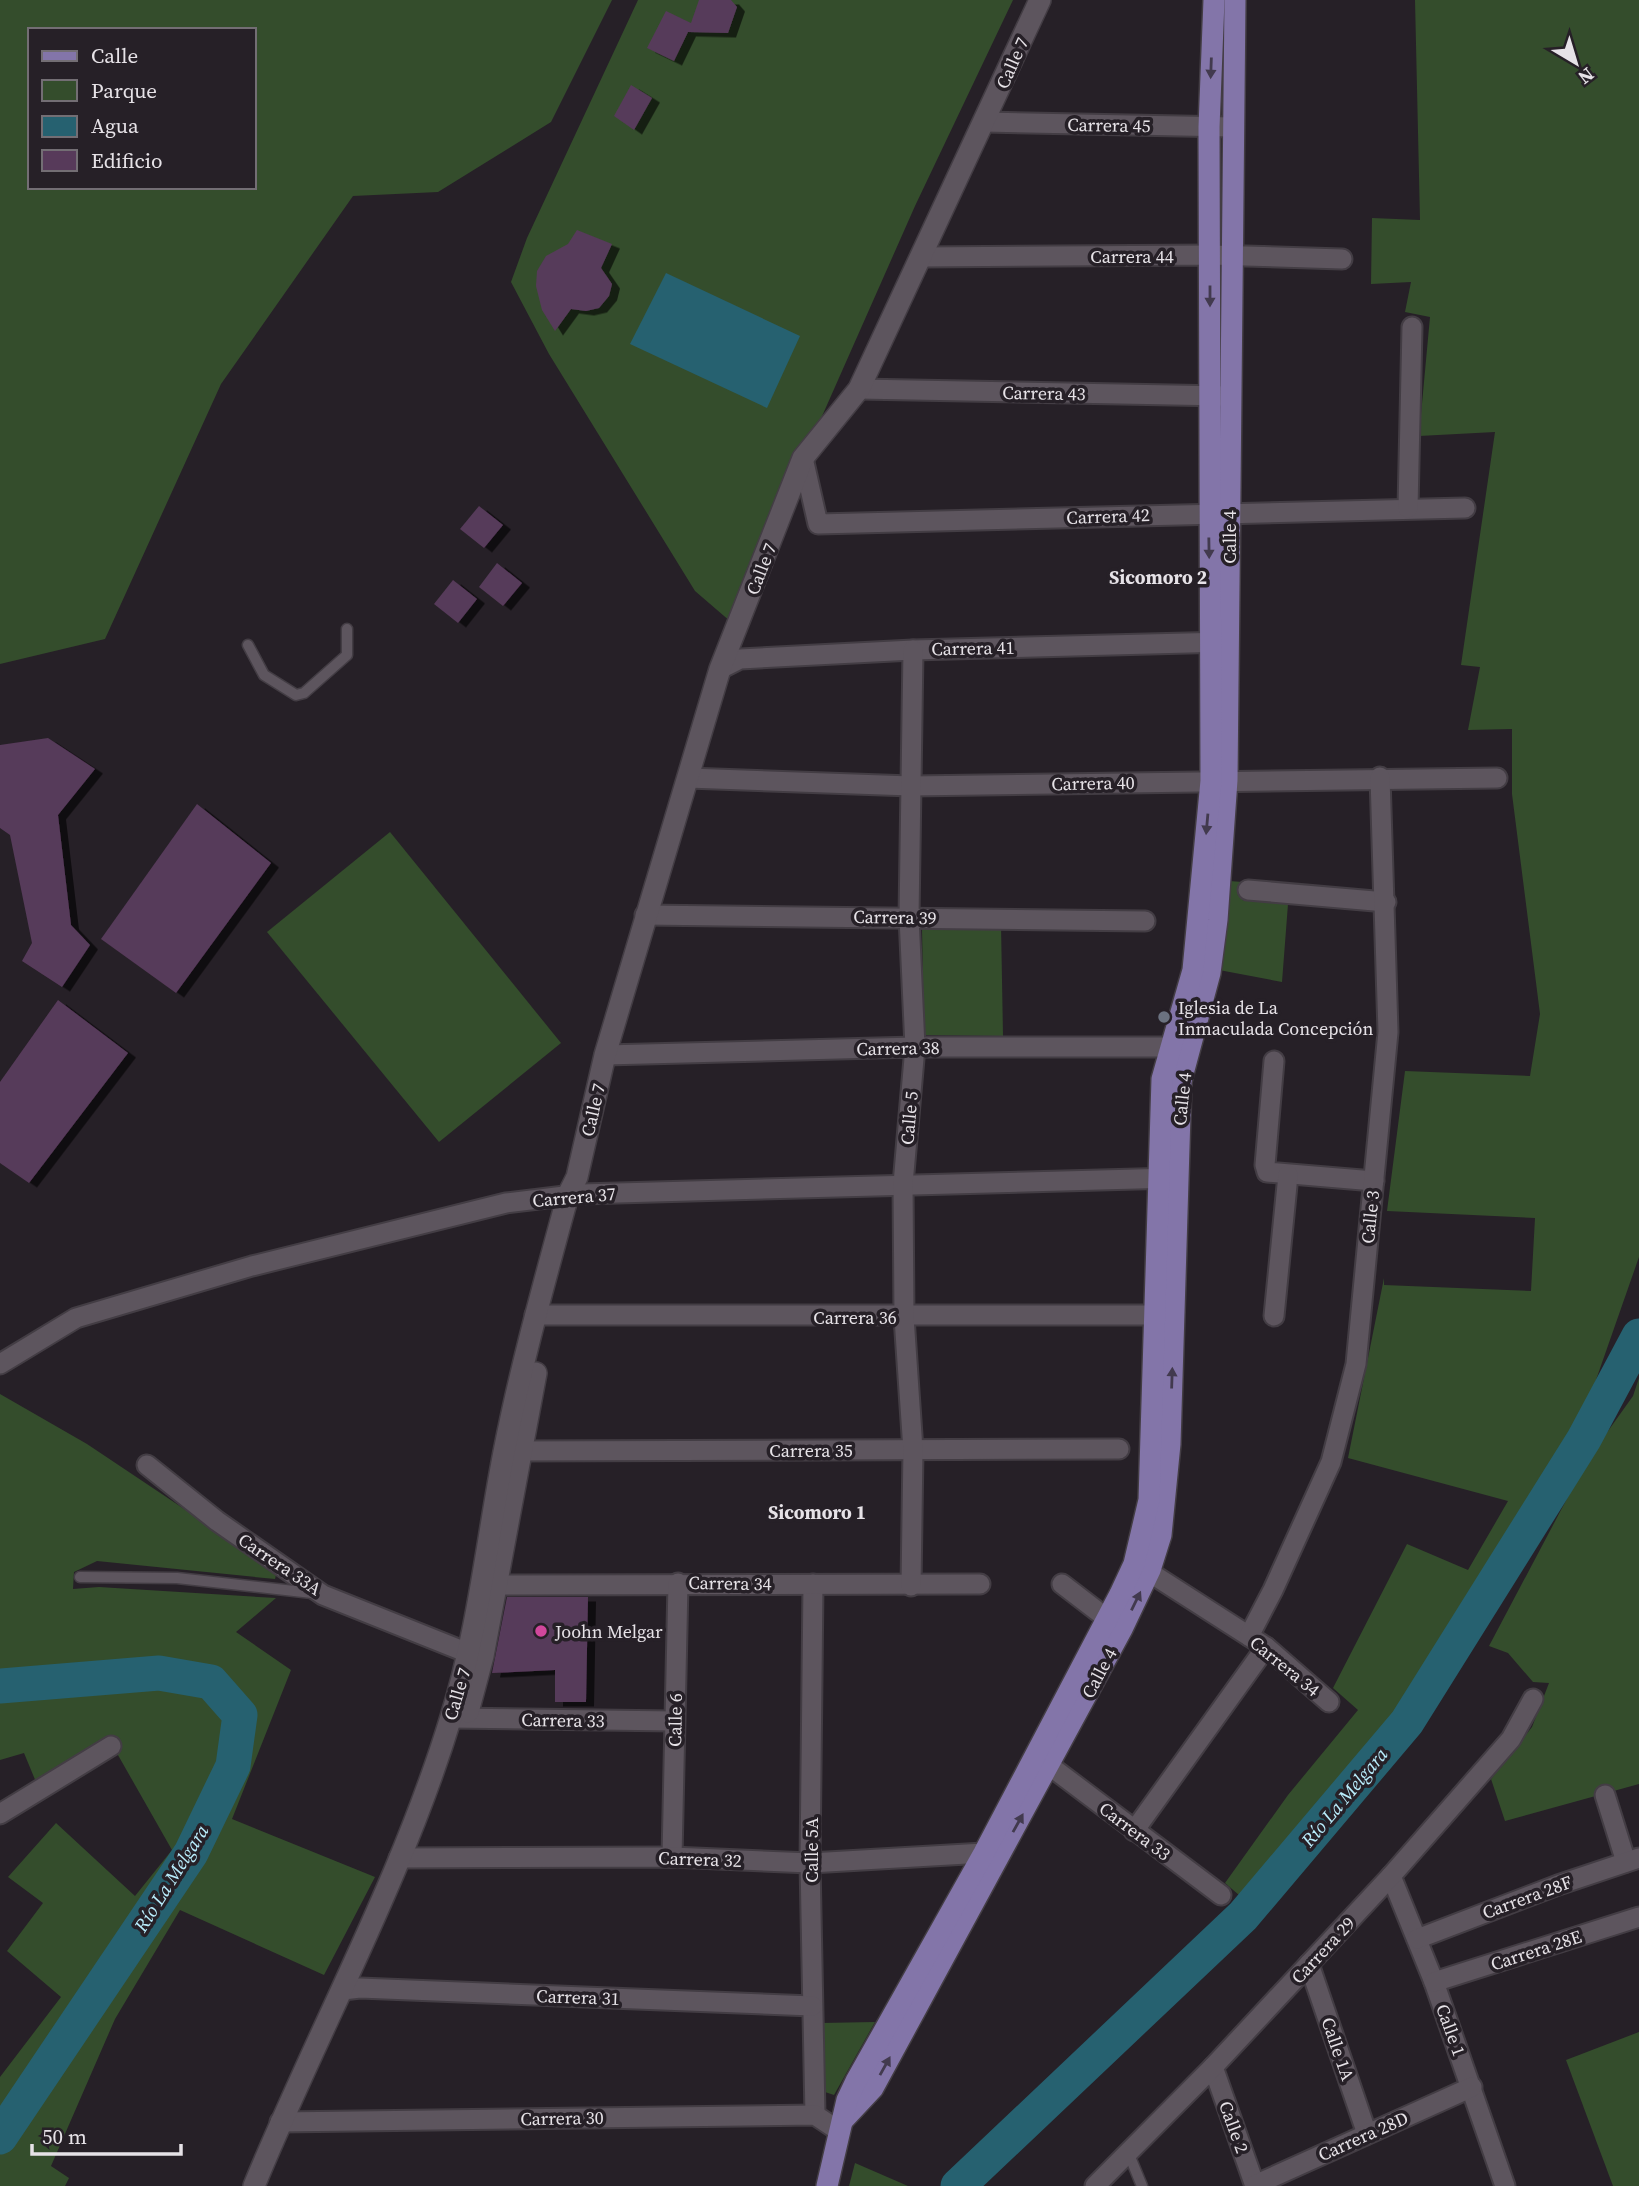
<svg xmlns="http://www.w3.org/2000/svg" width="1639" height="2186" font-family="'Source Serif 4',serif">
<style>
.green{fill:#344d2c;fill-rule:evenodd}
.water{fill:#266170}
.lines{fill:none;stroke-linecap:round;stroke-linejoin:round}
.river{stroke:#266170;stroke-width:35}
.building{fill:#573a5a;filter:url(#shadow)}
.service-casing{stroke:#433d44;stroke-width:13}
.minor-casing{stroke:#433d44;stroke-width:23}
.tertiary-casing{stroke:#433d44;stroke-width:24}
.primary-casing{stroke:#433d44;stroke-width:24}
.service{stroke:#5d555e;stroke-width:10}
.minor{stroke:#5d555e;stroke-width:19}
.tertiary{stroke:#5d555e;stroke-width:21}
.primary{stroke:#8375a9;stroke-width:21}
.oneway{fill:#423a4e}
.worship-dot{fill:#6b7280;stroke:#262027;stroke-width:2.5}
.hotel-dot{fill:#d1479c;stroke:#262027;stroke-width:2.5}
.labels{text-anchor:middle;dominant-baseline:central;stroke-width:7;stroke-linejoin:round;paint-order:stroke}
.street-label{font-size:18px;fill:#e6e2e7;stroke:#262027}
.poi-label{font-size:18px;fill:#e6e2e7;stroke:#262027;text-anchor:start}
.neighbourhood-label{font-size:19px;font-weight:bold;fill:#e6e2e7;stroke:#262027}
.water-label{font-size:19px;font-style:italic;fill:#b9edfc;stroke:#262027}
</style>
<defs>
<filter id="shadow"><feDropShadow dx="8" dy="4.5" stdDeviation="0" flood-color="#0009"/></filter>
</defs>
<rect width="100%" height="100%" fill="#262027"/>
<g class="green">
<path d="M0 0H612L551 122 438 192 353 196 221 384 105 639 0 664ZM30 30H254V187H30Z"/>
<path d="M638 0H1013L915 206 731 622 695 591 549 354 511 282 527 238Z"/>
<path d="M1415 0H1639V1257L1583 1417 1406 1712 1246 1901 1225 1883 1288 1795 1358 1710 1333 1688 1407 1544 1468 1570 1508 1501 1348 1458 1384 1278V1285L1531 1291 1535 1218 1387 1211 1405 1071 1530 1076 1540 1014 1512 794V729L1468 730 1480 667 1461 665 1495 432 1419 436 1430 317 1405 312 1411 282 1371 284 1372 218 1420 220Z"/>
<path d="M390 832 561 1043 439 1142 267 932Z"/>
<path d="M1229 881 1243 882 1242 900 1288 904 1282 982 1219 970Z"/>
<path d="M1001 925 1003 1036 924 1035 922 928Z"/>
<path d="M1639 1378V1784L1505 1821 1491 1779 1532 1727 1549 1683 1533 1682 1508 1653 1489 1646 1588 1459 1633 1396Z"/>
<path d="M0 1394 87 1444 277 1571 275 1579 97 1561 74 1572 73 1589 99 1587 276 1598 236 1632 291 1670 232 1819 375 1877 324 1975 180 1910 115 2019 51 2166 69 2178 65 2186H0V2077L61 1997 7 1951 43 1903 8 1877 56 1823 135 1896 172 1850 110 1741 36 1782 24 1753 0 1760Z"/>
<path d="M875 2022 834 2095 825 2092 821 2023Z"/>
<path d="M1639 2032V2186H1613L1566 2060Z"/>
<path d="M855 2163 908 2186H849Z"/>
</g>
<path class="water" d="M666 273 800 336 767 408 630 344Z"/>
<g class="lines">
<g class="river">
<path d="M0 1686 159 1673 211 1682 240 1715 233 1766 191 1853 0 2137"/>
<path d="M958 2186 1243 1916 1407 1722 1584 1439 1639 1336"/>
</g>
</g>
<g class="building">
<path d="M699 0H731L737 7 728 33 688 32 674 61 647 48 666 11 691 23Z"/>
<path d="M631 85 652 98 634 130 614 116Z"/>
<path d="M577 230 612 244 601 268 612 284 609 296 599 308 586 311 571 309 555 331 542 310 536 286 537 271 546 256 568 244Z"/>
<path d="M479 506 503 525 484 548 460 529Z"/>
<path d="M497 563 522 583 503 606 479 587Z"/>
<path d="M453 580 477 599 458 623 434 604Z"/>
<path d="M48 738 95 769 58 815 71 925 90 945 62 987 22 961 32 943 10 835 0 828V745Z"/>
<path d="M197 804 271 863 176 993 101 939Z"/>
<path d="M58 1000 128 1053 29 1183 0 1163V1082Z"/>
<path d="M507 1597H588L586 1702H555V1670L492 1673Z"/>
</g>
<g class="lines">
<defs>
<g id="service">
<path d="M248 645 264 675 296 695 304 693 347 655V629"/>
<path d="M80 1577 177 1578 312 1593"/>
<path d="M1128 2152 1142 2186"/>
</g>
<g id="minor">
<path d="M985 122 1232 127"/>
<path d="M921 257 1211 255 1342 259"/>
<path d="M859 389 1225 396"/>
<path d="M803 458 818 524 1465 508"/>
<path d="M1408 508 1412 327"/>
<path d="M720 669 740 659 913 650 1227 642"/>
<path d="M688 778 911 786 1497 778"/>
<path d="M1248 890 1386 902"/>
<path d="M645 915 1145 921"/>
<path d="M605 1055 915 1047H1186"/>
<path d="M1274 1061 1265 1165 1267 1172 1374 1181"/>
<path d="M535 1315H1169"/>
<path d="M1274 1316 1288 1175"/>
<path d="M0 1364 76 1318 252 1266 506 1203 581 1194 1174 1178"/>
<path d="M507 1451 1119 1449"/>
<path d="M147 1465 217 1521 323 1595 468 1653"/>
<path d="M1138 1565 1266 1647 1329 1702"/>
<path d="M813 1584 810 1863 815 2115"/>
<path d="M1062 1584 1118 1627"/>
<path d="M482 1585 980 1584"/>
<path d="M911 1586 913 1450 904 1317 903 1184 915 1047 909 917 913 650"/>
<path d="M1249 1636 1273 1590 1331 1462 1356 1364 1388 1032 1380 777"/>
<path d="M451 1718 674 1721"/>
<path d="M1050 1766 1221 1895"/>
<path d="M1605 1795 1626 1862"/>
<path d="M0 1814 111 1746"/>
<path d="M1134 1831 1266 1647"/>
<path d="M672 1857 678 1583"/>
<path d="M399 1858 672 1857 810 1863 984 1853 992 1862"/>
<path d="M1391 1876 1434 1982 1505 2186"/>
<path d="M1417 1939 1558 1885 1639 1858"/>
<path d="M1309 1964 1367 2134"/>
<path d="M1434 1982 1639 1917"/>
<path d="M343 1990 360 1988 812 2006"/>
<path d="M1213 2067 1255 2186"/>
<path d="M280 2122 815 2115 839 2131"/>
<path d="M1255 2185 1472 2087"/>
<path d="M1095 2186 1213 2067 1391 1876 1511 1739 1533 1699"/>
</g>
<g id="tertiary">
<path d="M468 1712 483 1656 536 1373"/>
<path d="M254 2186C318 2030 402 1879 451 1717 478 1631 487 1540 504 1452 521 1365 545 1280 568 1195L577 1177 605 1055 720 669 803 458 859 389 1040 0"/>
</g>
<g id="primary">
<path d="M844 2119 873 2088 1122 1629 1150 1570 1161 1535 1170 1444 1181 1081 1210 973 1217 920 1227 780 1235 0"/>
<path d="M827 2186 847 2100 856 2081 984 1853 1120 1594 1134 1564 1149 1500 1162 1079 1193 970 1211 781 1209 127 1214 0"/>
</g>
</defs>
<use href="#service" class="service-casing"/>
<use href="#minor" class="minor-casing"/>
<use href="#tertiary" class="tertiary-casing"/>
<use href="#primary" class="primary-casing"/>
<use href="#service" class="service"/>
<use href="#minor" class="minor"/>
<use href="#tertiary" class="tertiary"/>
<use href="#primary" class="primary"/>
</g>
<defs><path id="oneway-solid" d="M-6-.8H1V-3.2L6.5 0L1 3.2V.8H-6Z" transform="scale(1.75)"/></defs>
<g class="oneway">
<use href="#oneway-solid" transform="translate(1211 68) rotate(92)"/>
<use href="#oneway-solid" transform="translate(1210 296) rotate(90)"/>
<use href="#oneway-solid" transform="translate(1209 548) rotate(89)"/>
<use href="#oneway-solid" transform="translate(1207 824) rotate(95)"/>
<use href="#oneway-solid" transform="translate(1172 1378) rotate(-88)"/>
<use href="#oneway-solid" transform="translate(1136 1601) rotate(-64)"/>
<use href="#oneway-solid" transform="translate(1018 1823) rotate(-61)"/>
<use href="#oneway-solid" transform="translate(885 2066) rotate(-61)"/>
</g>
<circle class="worship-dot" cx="1164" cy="1017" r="7"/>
<circle class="hotel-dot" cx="541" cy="1631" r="7"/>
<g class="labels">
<g class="street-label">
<text transform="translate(1012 63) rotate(-66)">Calle 7</text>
<text transform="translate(1109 125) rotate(1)">Carrera 45</text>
<text x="1132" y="256">Carrera 44</text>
<text transform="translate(1044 393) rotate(1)">Carrera 43</text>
<text transform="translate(1108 516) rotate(-2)">Carrera 42</text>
<text transform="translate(1229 537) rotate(-90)">Calle 4</text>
<text transform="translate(761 569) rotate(-69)">Calle 7</text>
<text transform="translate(973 648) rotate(-1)">Carrera 41</text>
<text transform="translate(1093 783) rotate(-1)">Carrera 40</text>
<text transform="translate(895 917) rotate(1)">Carrera 39</text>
<text transform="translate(898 1048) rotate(-1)">Carrera 38</text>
<text transform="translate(1182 1099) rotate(-84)">Calle 4</text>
<text transform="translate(593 1110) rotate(-77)">Calle 7</text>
<text transform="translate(909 1118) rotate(-85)">Calle 5</text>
<text transform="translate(574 1197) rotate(-5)">Carrera 37</text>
<text transform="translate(1370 1217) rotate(-84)">Calle 3</text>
<text x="855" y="1317">Carrera 36</text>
<text x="811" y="1450">Carrera 35</text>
<text transform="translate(280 1564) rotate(34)">Carrera 33A</text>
<text transform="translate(730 1583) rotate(1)">Carrera 34</text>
<text transform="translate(1285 1666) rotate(39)">Carrera 34</text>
<text transform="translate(1099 1673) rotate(-62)">Calle 4</text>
<text transform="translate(457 1694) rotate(-74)">Calle 7</text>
<text transform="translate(563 1720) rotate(1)">Carrera 33</text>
<text transform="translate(675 1720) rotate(-89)">Calle 6</text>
<text transform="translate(1135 1831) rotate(37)">Carrera 33</text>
<text transform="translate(811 1850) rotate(-90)">Calle 5A</text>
<text transform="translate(700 1859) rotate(2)">Carrera 32</text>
<text transform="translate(1527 1897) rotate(-20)">Carrera 28F</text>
<text transform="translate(1323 1950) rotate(-47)">Carrera 29</text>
<text transform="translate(1536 1950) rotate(-18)">Carrera 28E</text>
<text transform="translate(578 1997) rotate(2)">Carrera 31</text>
<text transform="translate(1451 2030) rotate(70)">Calle 1</text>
<text transform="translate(1338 2049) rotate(71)">Calle 1A</text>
<text transform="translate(562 2118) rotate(-1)">Carrera 30</text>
<text transform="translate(1234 2127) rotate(70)">Calle 2</text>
<text transform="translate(1363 2136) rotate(-24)">Carrera 28D</text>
</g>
<g class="poi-label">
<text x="1178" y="1007">Iglesia de La<tspan x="1178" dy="21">Inmaculada Concepción</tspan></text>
<text x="555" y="1631">Joohn Melgar</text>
</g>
<g class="neighbourhood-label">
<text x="1158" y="577">Sicomoro 2</text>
<text x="817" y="1512">Sicomoro 1</text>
</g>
<g class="water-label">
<text transform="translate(1344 1797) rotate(-50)">Río La Melgara</text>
<text transform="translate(171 1878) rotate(-58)">Río La Melgara</text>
</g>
</g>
<rect x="28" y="28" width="228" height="161" fill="#262027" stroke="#736e74" stroke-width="2"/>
<rect x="42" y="51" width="35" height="10" fill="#8375a9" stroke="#736e74" stroke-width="2"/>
<text x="91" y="63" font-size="21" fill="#e6e2e7">Calle</text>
<rect x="42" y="80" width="35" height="21" fill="#344d2c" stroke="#736e74" stroke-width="2"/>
<text x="91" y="98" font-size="21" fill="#e6e2e7">Parque</text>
<rect x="42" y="116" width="35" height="21" fill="#266170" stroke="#736e74" stroke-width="2"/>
<text x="91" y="133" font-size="21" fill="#e6e2e7">Agua</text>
<rect x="42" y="150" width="35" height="21" fill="#573a5a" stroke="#736e74" stroke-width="2"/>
<text x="91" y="168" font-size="21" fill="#e6e2e7">Edificio</text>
<g transform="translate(1576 63) rotate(142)" stroke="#262027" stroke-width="5" paint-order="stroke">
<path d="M0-5L12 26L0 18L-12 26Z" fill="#e6e2e7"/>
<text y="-10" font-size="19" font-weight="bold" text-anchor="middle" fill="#e6e2e7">N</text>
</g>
<path d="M32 2144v10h149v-10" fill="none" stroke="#e6e2e7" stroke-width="3.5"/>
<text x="42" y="2144" font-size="21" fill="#e6e2e7" stroke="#262027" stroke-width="5" paint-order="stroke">50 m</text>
</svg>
